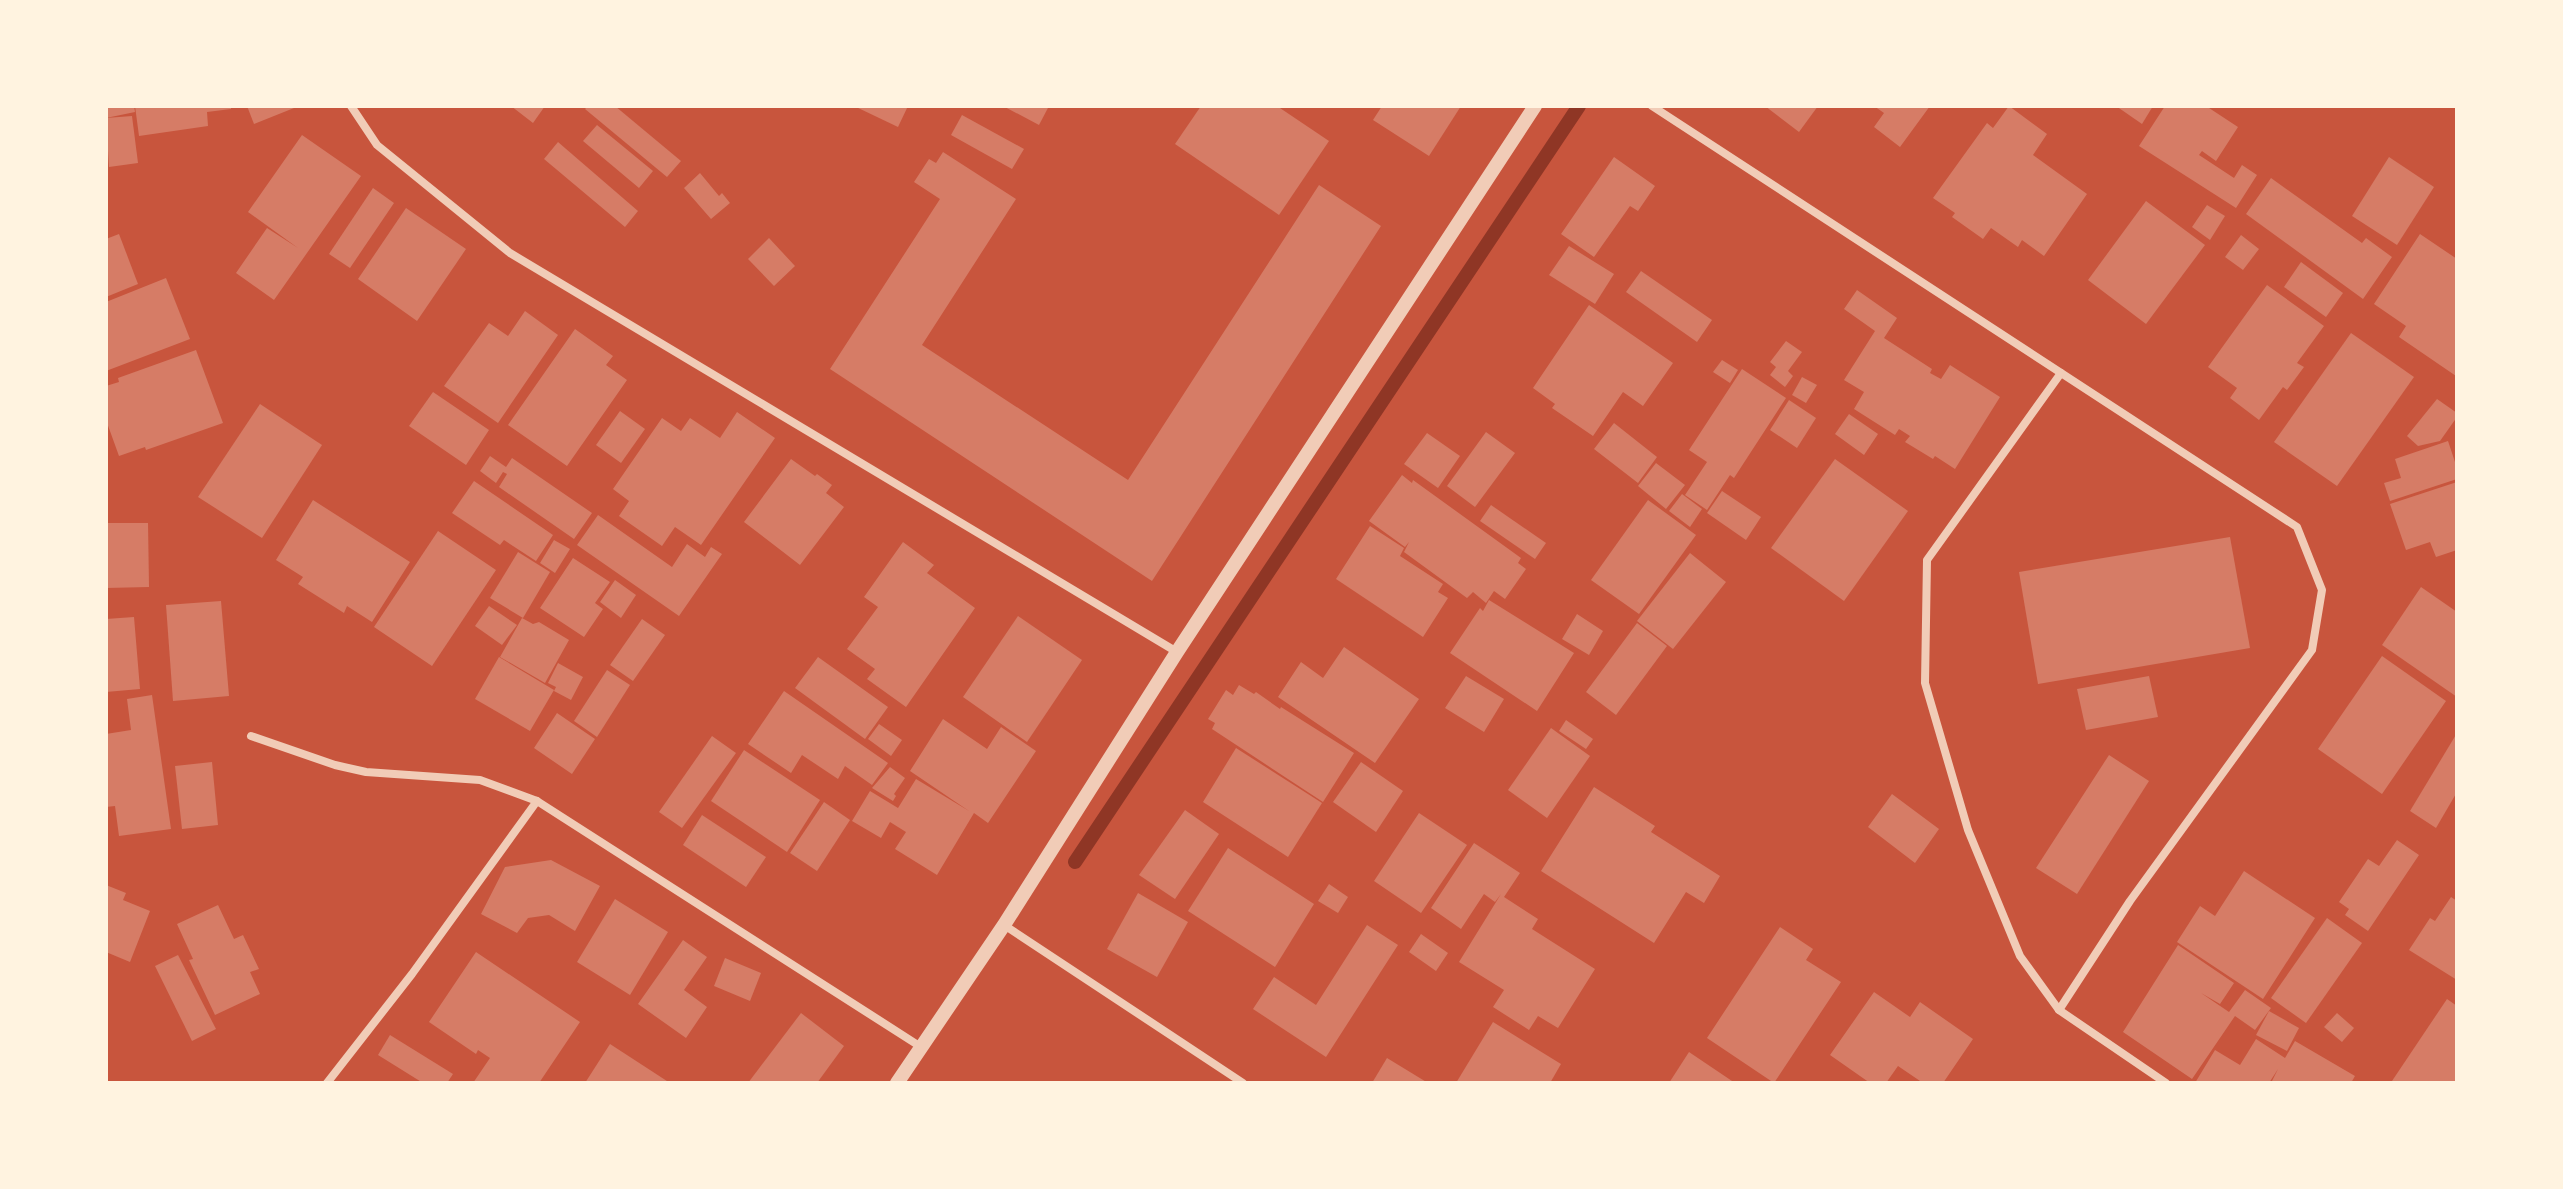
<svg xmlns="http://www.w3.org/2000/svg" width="2563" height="1189" font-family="Roboto,sans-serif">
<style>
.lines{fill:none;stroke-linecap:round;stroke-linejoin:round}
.stream{stroke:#8f3625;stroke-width:14}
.building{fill:#d67c66}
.minor{stroke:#f1ccb7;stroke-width:8}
.tertiary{stroke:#f1ccb7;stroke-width:14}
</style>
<rect width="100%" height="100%" fill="#c8553d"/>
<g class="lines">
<path class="stream" d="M1075 862 1579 106"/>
</g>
<g class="building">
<path d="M106 106H134L135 112 106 118Z"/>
<path d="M135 106H231V109L207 112 208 126 139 136Z"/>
<path d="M247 106H299L254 124Z"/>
<path d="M511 106H545L533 123Z"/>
<path d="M588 106H615L681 161 667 177 585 109Z"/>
<path d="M854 106H908L898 127Z"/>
<path d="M1003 106H1049L1039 125Z"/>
<path d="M1201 106H1277L1329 141 1279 215 1175 144Z"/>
<path d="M1382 106H1461L1429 156 1373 120Z"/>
<path d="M1765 106H1818L1799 132Z"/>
<path d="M1874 106H1930L1900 147 1874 127 1884 113Z"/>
<path d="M2009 106 2047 134 2033 155 2087 194 2044 256 2022 240 2018 247 1991 228 1983 239 1952 217 1955 213 1933 198 1987 123 1993 128Z"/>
<path d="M2116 106H2153L2142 124Z"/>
<path d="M2165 106H2206L2238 127 2216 161 2202 151 2199 155 2234 178 2242 165 2257 175 2236 208 2139 146Z"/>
<path d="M962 115 1024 149 1012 169 951 135Z"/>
<path d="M132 116 138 163 109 167 106 118Z"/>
<path d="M597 125 653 171 639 188 583 141Z"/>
<path d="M302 135 361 176 274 300 236 273 267 228 298 248 248 212Z"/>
<path d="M558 142 638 211 625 227 544 159Z"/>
<path d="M943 152 1016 199 922 345 1128 480 1319 185 1381 226 1152 581 830 369 940 199 914 182 929 159 936 163Z"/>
<path d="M1614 157 1655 186 1638 211 1630 206 1594 257 1561 234Z"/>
<path d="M2389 157 2434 187 2397 245 2352 216Z"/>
<path d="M700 173 719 196 722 193 730 203 711 219 684 188Z"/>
<path d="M2271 178 2362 243 2366 238 2392 257 2363 299 2246 214Z"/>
<path d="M373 188 394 203 350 268 329 254Z"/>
<path d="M2146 201 2205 245 2146 324 2088 280Z"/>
<path d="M2207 205 2225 216 2210 240 2192 227Z"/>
<path d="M406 208 466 249 417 321 358 279Z"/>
<path d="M119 234 138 284 106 297V239Z"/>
<path d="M2420 234 2457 259 2456 376 2399 337 2406 326 2374 304Z"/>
<path d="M2241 235 2259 249 2243 270 2225 257Z"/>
<path d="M769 238 795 266 774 286 748 259Z"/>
<path d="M1569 246 1614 274 1595 304 1549 275Z"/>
<path d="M2301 262 2343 293 2326 317 2284 287Z"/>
<path d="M1641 271 1712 320 1697 342 1626 292Z"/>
<path d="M166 278 190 339 106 371V302Z"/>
<path d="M2267 285 2324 326 2297 363 2304 367 2287 390 2283 387 2259 420 2230 398 2237 388 2208 367Z"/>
<path d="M1857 290 1897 318 1884 338 1932 369 1930 373 1941 379 1950 365 2000 397 1955 469 1935 456 1933 459 1905 442 1910 436 1899 429 1895 435 1854 409 1864 392 1844 380 1875 331 1844 309Z"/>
<path d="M1589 305 1673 363 1643 406 1623 392 1593 436 1552 408 1555 404 1533 388Z"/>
<path d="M525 311 558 335 498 423 444 386 489 323 508 336Z"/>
<path d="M575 329 613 356 606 365 627 380 567 466 508 425Z"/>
<path d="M2351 333 2414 377 2337 486 2274 442Z"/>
<path d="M1786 341 1802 352 1788 371 1793 376 1785 387 1770 375 1776 367 1770 362Z"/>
<path d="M196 350 223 423 146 450 145 447 119 456 106 420 108 412 106 386 119 382 118 378Z"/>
<path d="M1722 360 1738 370 1730 383 1713 372Z"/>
<path d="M1742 369 1786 398 1734 478 1730 475 1707 510 1685 495 1707 462 1689 450Z"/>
<path d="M1802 377 1817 385 1806 403 1792 395Z"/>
<path d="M433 392 489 430 466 465 409 426Z"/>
<path d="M2437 399 2457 413V417L2440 441 2418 446 2407 436Z"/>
<path d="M1789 400 1816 418 1797 448 1770 430Z"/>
<path d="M260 404 322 445 262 538 198 497Z"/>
<path d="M620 411 645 429 621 463 596 445Z"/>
<path d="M737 412 775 438 701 545 675 527 662 546 619 516 629 501 613 489 662 418 681 431 690 418 720 438Z"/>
<path d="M1849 414 1878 434 1864 455 1835 434Z"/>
<path d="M1614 423 1657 457 1638 483 1594 449Z"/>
<path d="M1486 432 1515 453 1475 507 1447 486Z"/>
<path d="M1427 433 1460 456 1438 488 1404 464Z"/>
<path d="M2448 441 2457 468V479L2390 501 2384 483 2401 478 2395 459Z"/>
<path d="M490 456 506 467 512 458 592 513 574 539 499 487 507 474 503 472 496 483 480 471Z"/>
<path d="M791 459 815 476 817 474 832 485 826 493 844 507 800 565 744 522Z"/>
<path d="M1835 459 1908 511 1844 601 1771 548Z"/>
<path d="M1656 463 1685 485 1666 509 1638 486Z"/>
<path d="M1402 475 1412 483 1413 480 1521 558 1518 563 1526 569 1505 599 1494 591 1486 603 1473 592 1467 598 1404 552 1409 542 1405 547 1369 521Z"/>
<path d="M474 481 553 535 536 561 504 540 500 545 452 513Z"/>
<path d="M2457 482V550L2436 557 2430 542 2406 550 2390 504Z"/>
<path d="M1722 491 1761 517 1746 540 1707 513Z"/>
<path d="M1682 494 1702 509 1690 527 1669 511Z"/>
<path d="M313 500 410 562 372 622 347 606 344 613 298 584 303 577 276 560Z"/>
<path d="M1648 500 1696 535 1639 614 1591 580Z"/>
<path d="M1491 505 1546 543 1535 559 1480 521Z"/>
<path d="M598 515 672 567 687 544 705 557 711 547 722 554 679 616 577 545Z"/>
<path d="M106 523H148L149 587 106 588Z"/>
<path d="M1370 526 1404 548 1400 556 1443 584 1438 592 1448 598 1423 637 1336 579Z"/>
<path d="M438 531 496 570 432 666 374 627Z"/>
<path d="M2230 537 2250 648 2038 684 2019 572Z"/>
<path d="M554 540 570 549 555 573 540 563Z"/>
<path d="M903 542 934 565 927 573 975 608 906 707 867 679 875 669 847 649 878 607 864 597Z"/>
<path d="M518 552 550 572 523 618 490 598Z"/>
<path d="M1690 553 1726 582 1673 649 1637 621Z"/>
<path d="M573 558 610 582 595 603 603 609 584 637 540 608Z"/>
<path d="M615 580 636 595 621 618 600 602Z"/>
<path d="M2421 587 2457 612V697L2382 645Z"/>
<path d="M1489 600 1574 653 1537 711 1450 653 1480 608 1483 611Z"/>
<path d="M221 601 229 696 173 701 166 605Z"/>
<path d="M489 606 517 625 502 645 475 626Z"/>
<path d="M1577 614 1603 631 1589 655 1562 639Z"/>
<path d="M1018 616 1082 660 1027 742 963 697Z"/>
<path d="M134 617 140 689 106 692V619Z"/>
<path d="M522 618 533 624 539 622 569 640 545 683 500 657Z"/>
<path d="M642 619 665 635 633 681 610 665Z"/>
<path d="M1637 623 1667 646 1616 715 1586 692Z"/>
<path d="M1344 647 1419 699 1375 763 1278 697 1301 662 1323 678Z"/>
<path d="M2382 656 2446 701 2382 794 2318 749Z"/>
<path d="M499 657 554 690 530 731 475 699Z"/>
<path d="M818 657 888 707 865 739 795 688Z"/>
<path d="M558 663 583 677 571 700 554 691 556 687 548 683Z"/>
<path d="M607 670 630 685 597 737 574 721Z"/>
<path d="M1466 676 1504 699 1484 732 1445 708Z"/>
<path d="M2149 676 2158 717 2086 730 2077 689Z"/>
<path d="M1239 685 1254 694 1256 692 1280 709 1281 707 1354 753 1323 802 1212 729 1215 723 1208 719 1226 690 1233 695Z"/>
<path d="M784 691 888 763 872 785 845 766 838 779 802 755 791 773 748 744Z"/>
<path d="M152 695 171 829 119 836 115 806 106 807V734L131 730 127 699Z"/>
<path d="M557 713 595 739 572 774 534 748Z"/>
<path d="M943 719 987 749 1001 727 1036 751 988 823 974 813 937 875 895 849 906 832 890 822 881 838 852 821 870 791 898 808 916 779 969 811 910 771Z"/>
<path d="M1566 720 1593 739 1586 749 1559 731Z"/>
<path d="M879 724 902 740 891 756 868 739Z"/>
<path d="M1551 728 1590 756 1547 818 1508 790Z"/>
<path d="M2457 733V792L2436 828 2410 811Z"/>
<path d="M712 736 736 753 682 828 659 812Z"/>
<path d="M1236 748 1322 803 1288 857 1203 802Z"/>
<path d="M744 750 820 800 787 852 711 801Z"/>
<path d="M2109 755 2149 781 2077 894 2036 868Z"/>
<path d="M212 762 218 825 182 829 175 766Z"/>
<path d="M1361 762 1403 791 1376 832 1333 802Z"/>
<path d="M890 767 905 778 894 794 896 796 893 801 872 788Z"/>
<path d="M1594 787 1655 826 1651 832 1720 876 1704 903 1686 892 1654 943 1541 871Z"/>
<path d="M1892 794 1939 829 1915 863 1868 827Z"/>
<path d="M824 802 850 820 817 871 790 853Z"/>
<path d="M1185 810 1219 834 1175 899 1139 875Z"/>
<path d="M1419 813 1467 845 1421 913 1374 881Z"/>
<path d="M702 815 766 857 746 887 683 845Z"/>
<path d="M2397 840 2419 855 2368 931 2345 915 2349 909 2339 902 2368 859 2379 866Z"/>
<path d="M1474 843 1520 873 1504 897 1538 919 1532 929 1595 969 1558 1028 1538 1016 1529 1030 1493 1007 1504 990 1459 962 1501 894 1495 902 1484 894 1461 929 1431 908Z"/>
<path d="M1228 848 1314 904 1275 967 1188 911Z"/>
<path d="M551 860 600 886 575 931 549 915 528 918 517 933 481 914 505 867Z"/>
<path d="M2244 871 2315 918 2263 999 2177 942 2200 906 2215 916Z"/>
<path d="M1329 884 1348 897 1338 913 1318 901Z"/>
<path d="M106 885 126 893 123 900 150 911 130 962 106 952Z"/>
<path d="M1138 893 1188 922 1157 977 1107 949Z"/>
<path d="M2451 897 2457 901V980L2409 950 2430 918 2435 921Z"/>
<path d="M615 899 668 932 630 995 577 962Z"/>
<path d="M218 905 234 939 243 935 259 969 250 972 260 994 215 1015 189 960 193 959 177 924Z"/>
<path d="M2327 918 2362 943 2306 1023 2271 998Z"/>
<path d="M1367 925 1398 945 1326 1057 1253 1009 1274 977 1316 1005Z"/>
<path d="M1780 927 1813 949 1806 960 1841 982 1774 1083 1707 1038Z"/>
<path d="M1421 934 1448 953 1436 971 1409 952Z"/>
<path d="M683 940 707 957 684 990 707 1007 686 1038 638 1004Z"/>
<path d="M2178 945 2234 983 2220 1004 2201 993 2229 1012 2245 990 2271 1008 2255 1030 2235 1016 2192 1079 2123 1032Z"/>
<path d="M476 952 580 1022 539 1083H473L490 1058 478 1050 476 1054 429 1022Z"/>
<path d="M178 955 216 1029 192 1041 155 966Z"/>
<path d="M725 958 761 973 750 1001 714 986Z"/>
<path d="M1874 992 1910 1017 1920 1002 1973 1039 1943 1083H1923L1898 1066 1886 1083H1870L1830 1055Z"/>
<path d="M2447 999 2457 1006V1083H2395L2392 1081Z"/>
<path d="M2269 1011 2299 1028 2287 1051 2256 1035Z"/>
<path d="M801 1013 844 1046 817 1083H748Z"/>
<path d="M2337 1013 2354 1028 2342 1042 2324 1027Z"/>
<path d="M1493 1022 1561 1064 1550 1083H1456Z"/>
<path d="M390 1035 453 1074 447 1083H423L378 1055Z"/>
<path d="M2256 1039 2285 1058 2295 1041 2355 1076 2351 1083H2271L2278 1069 2269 1083H2195L2215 1050 2240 1065Z"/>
<path d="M610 1044 670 1083H585Z"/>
<path d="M1689 1052 1735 1083H1669Z"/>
<path d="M1387 1058 1428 1083H1372Z"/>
</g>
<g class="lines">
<g class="minor">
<path d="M351 106 377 145 510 253 1177 652"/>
<path d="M1652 106 2297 527 2322 590 2312 650 2130 901 2059 1010"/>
<path d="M2061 373 1927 560 1925 683 1968 830 2020 956 2059 1010 2166 1083"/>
<path d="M251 736 335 765 366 772 480 780 537 801 921 1047"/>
<path d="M1004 925 1243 1083"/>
<path d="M327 1083 412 974 537 801"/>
</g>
<path class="tertiary" d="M897 1083 1004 925 1177 652 1535 106"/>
</g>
<rect width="2563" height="1189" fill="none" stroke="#fff3e0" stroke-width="216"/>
</svg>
